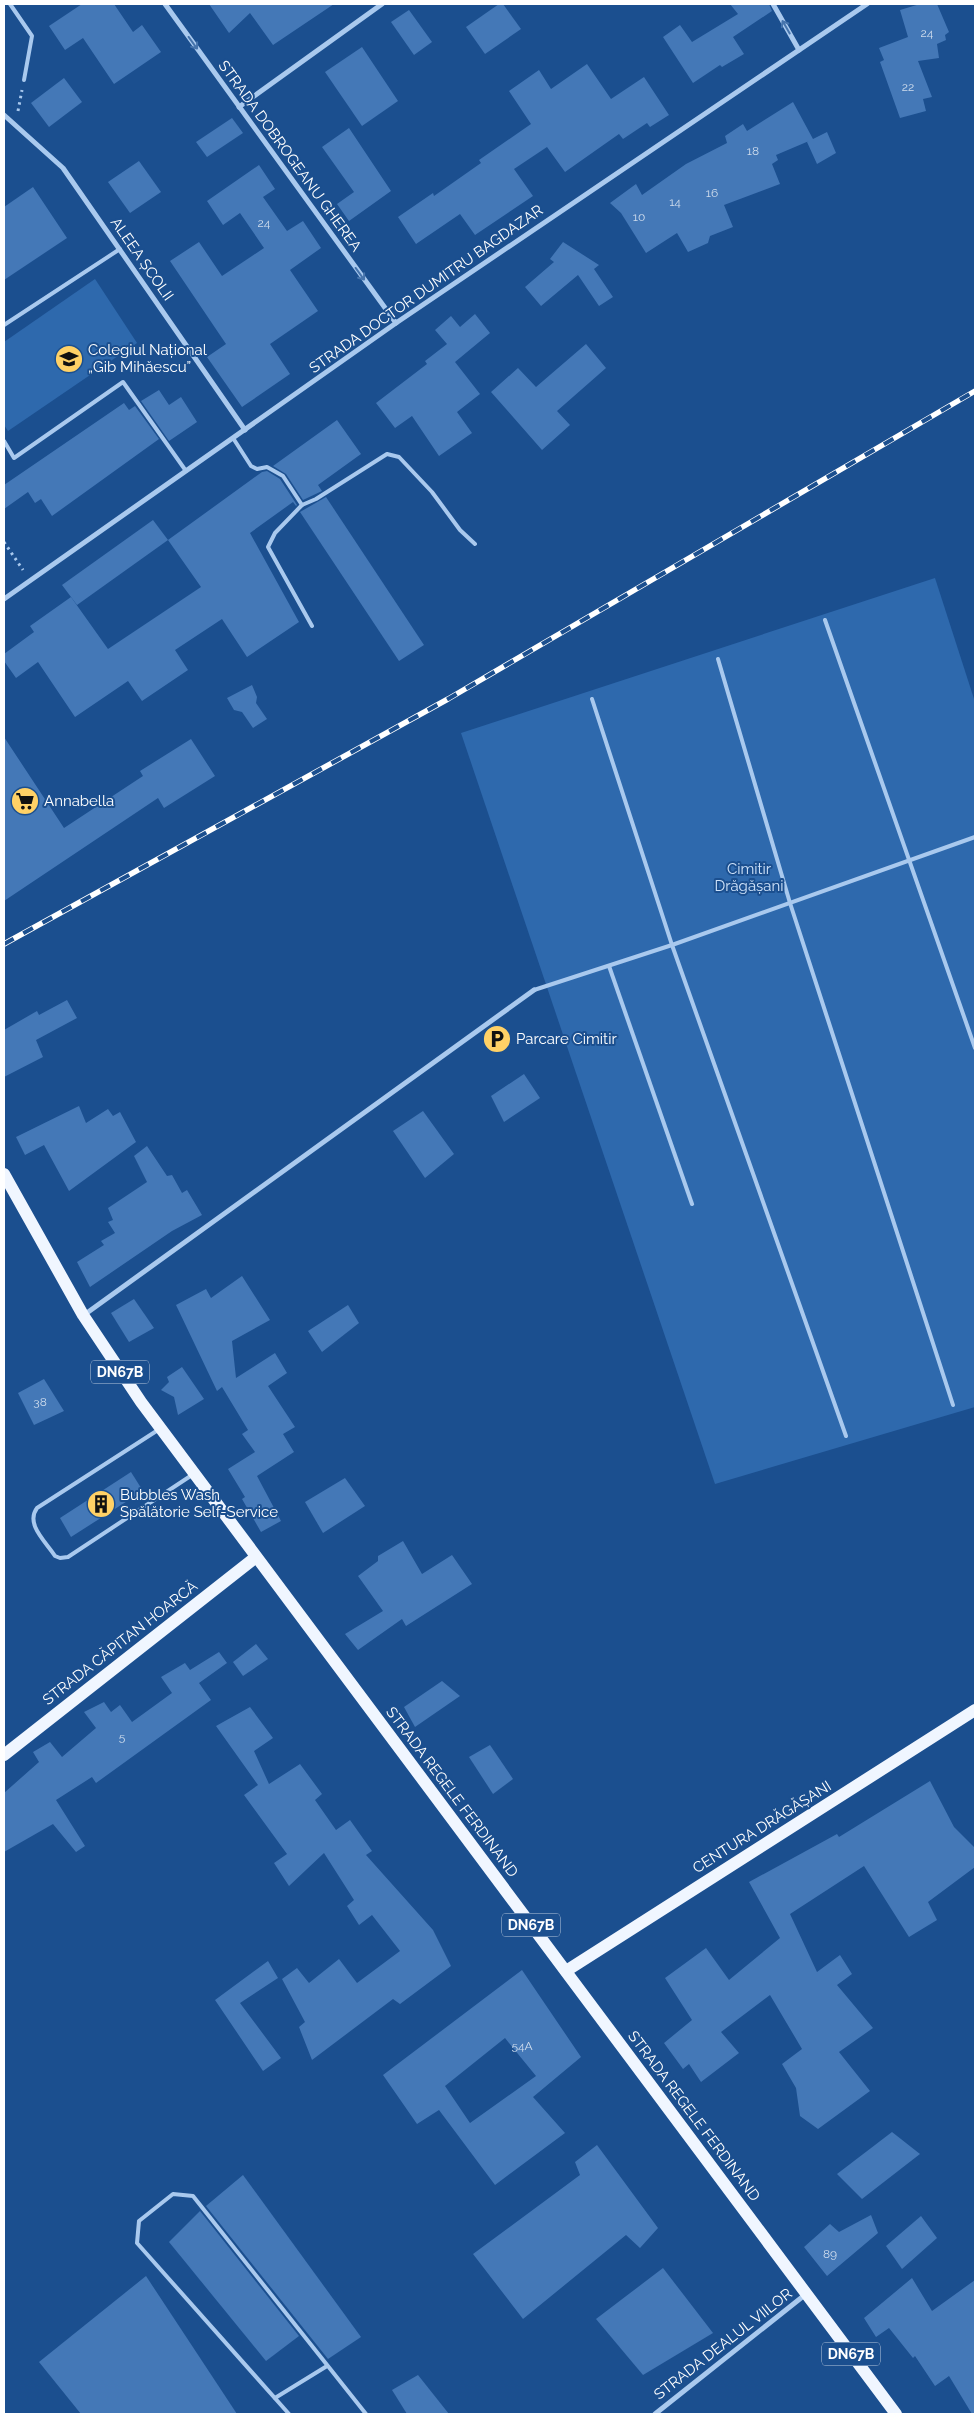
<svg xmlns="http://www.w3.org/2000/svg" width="979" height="2418" font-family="Raleway,sans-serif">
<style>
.green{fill:#2e69ad}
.building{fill:#4478b7;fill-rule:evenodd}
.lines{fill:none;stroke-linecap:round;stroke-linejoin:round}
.path{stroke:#a9c9ee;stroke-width:3;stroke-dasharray:2.5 4;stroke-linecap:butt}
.lane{stroke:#a9c9ee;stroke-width:4}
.street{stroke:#a9c9ee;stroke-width:5}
.primary{stroke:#f0f6ff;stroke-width:12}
.rail-casing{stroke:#fff;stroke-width:5.5}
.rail{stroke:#1b4f8f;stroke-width:4;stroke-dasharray:11;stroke-linecap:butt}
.oneway{stroke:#4674ac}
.labels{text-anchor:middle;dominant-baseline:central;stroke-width:4;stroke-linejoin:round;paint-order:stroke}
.number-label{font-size:12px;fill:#d0dded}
.shield{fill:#1b4f8f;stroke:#bbcadd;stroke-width:1}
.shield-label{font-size:14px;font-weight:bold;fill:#fff}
.street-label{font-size:15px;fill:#fff;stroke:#1b4f8f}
.poi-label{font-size:15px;fill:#fff;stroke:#1b4f8f;text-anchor:start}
.park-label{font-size:15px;fill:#cfe3fa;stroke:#1b4f8f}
</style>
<rect width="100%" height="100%" fill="#1b4f8f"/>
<g class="green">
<path d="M95 279 137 343 8 431 4 425V342Z"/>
<path d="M935 578 975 702V1407L715 1484 461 733Z"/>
</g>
<g class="building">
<path d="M82 4H114L133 32 142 25 161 52 114 84 83 38 65 50 49 26Z"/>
<path d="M209 4H334L273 45 250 13 229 33Z"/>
<path d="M499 4H503L521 29 485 54 466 27Z"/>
<path d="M730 4H769L772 11 733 37 744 54 722 67 720 65 693 83 663 37 680 25 692 42 738 14Z"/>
<path d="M920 4H937L949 32 945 35 946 40 937 44 939 58 918 61 932 97 923 99 926 111 900 118 880 62 884 60 879 48 908 37 900 10Z"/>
<path d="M409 10 432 42 414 55 391 22Z"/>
<path d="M362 47 398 101 362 126 325 72Z"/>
<path d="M587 64 611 99 644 77 669 115 650 127 647 123 623 139 619 134 565 172 547 147 514 169 533 196 475 235 460 214 416 244 398 217 433 193 434 196 481 163 479 160 531 124 509 91 539 70 551 89Z"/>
<path d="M64 78 82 102 49 127 31 103Z"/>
<path d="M793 102 813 139 827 132 836 153 817 164 807 142 809 141 776 155 778 160 772 164 780 184 724 205 733 227 710 236 708 243 688 252 677 233 646 253 621 213 610 203 636 184 642 195 686 164 727 143 725 136 743 124 747 131Z"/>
<path d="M232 118 243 133 207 157 196 142Z"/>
<path d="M349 128 391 191 349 221 337 204 354 192 322 147Z"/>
<path d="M139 161 161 192 130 213 108 182Z"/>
<path d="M259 165 275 189 263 197 287 231 303 221 321 248 290 270 318 311 270 344 290 374 242 407 207 357 226 344 170 261 199 242 222 276 264 248 240 213 223 225 207 201Z"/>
<path d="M33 187 67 238 4 280V207Z"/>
<path d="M563 242 599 265 594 269 613 297 599 306 578 275 541 306 525 287 554 262 550 259Z"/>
<path d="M475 314 490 333 455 362 480 394 457 412 472 433 439 456 412 416 395 428 376 403 427 364 425 361 447 344 435 330 451 316 460 327Z"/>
<path d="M586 344 606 368 557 411 570 425 542 450 491 392 518 368 536 387Z"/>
<path d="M159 390 169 405 181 397 197 422 169 441 141 401Z"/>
<path d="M124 403 129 410 135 406 159 439 52 516 41 499 35 503 28 492 4 509V485Z"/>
<path d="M337 420 361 454 318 485 322 491 303 500 286 474 273 466Z"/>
<path d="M267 471 280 479 297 505 296 506 293 502 250 533 299 622 247 657 222 619 175 650 188 670 142 701 128 681 75 717 38 662 16 678 4 661V654L34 632 30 626 71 597 108 649 201 587 168 540 262 472Z"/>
<path d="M326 497 424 645 399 661 300 512Z"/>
<path d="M153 520 168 540 77 605 62 585Z"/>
<path d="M252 685 257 697 256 703 267 719 253 728 242 712 234 710 227 698Z"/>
<path d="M4 737 64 828 143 776 140 771 191 739 215 776 164 808 158 798 4 901Z"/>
<path d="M67 1000 77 1018 36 1040 43 1057 4 1077V1030L37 1011 39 1015Z"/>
<path d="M524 1074 540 1098 504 1122 491 1096Z"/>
<path d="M79 1106 86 1123 108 1109 113 1116 120 1112 136 1142 69 1191 44 1145 25 1155 16 1137Z"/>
<path d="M423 1111 454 1154 425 1178 393 1131Z"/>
<path d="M147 1146 167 1176 172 1175 182 1193 187 1190 202 1215 172 1231 90 1287 77 1262 104 1245 101 1241 115 1233 108 1222 113 1220 108 1208 147 1182 134 1156Z"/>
<path d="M242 1276 270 1320 232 1341 236 1378 275 1353 287 1373 268 1386 295 1427 283 1434 294 1452 257 1476 281 1521 261 1532 242 1499 245 1497 228 1469 255 1452 242 1434 248 1430 222 1387 217 1391 176 1305 206 1289 211 1298Z"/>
<path d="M134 1299 154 1328 129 1342 111 1313Z"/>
<path d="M348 1305 359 1323 322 1352 308 1331Z"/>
<path d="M182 1367 204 1399 178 1415 174 1397 161 1390 169 1382 167 1377Z"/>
<path d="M44 1379 64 1411 34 1425 18 1393Z"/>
<path d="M131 1472 143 1491 71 1537 60 1518Z"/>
<path d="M345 1478 365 1506 323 1533 305 1502Z"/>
<path d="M403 1541 422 1574 452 1555 472 1584 406 1626 402 1619 358 1650 345 1634 383 1611 358 1576 378 1561V1556Z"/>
<path d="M256 1644 268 1659 243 1676 233 1662Z"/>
<path d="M219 1652 227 1663 199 1683 211 1700 96 1783 92 1777 56 1800 85 1846 76 1852 53 1824 4 1852V1793L39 1762 33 1752 50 1742 62 1757 96 1728 84 1712 104 1702 111 1712 120 1705 132 1722 172 1693 161 1677 185 1663 190 1670Z"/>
<path d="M442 1681 460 1696 415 1727 404 1707Z"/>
<path d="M250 1707 273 1738 254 1751 269 1784 300 1764 322 1794 315 1800 336 1830 350 1820 372 1851 366 1855 433 1930 451 1966 400 2004 393 1999 312 2060 299 2027 305 2022 282 1979 297 1968 309 1983 339 1959 357 1983 400 1951 372 1915 359 1925 347 1906 354 1900 324 1853 289 1886 274 1863 287 1854 244 1795 258 1785 216 1726Z"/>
<path d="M490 1745 513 1779 493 1794 469 1757Z"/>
<path d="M930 1781 954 1827 975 1848V1867L928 1902 937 1920 909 1937 864 1866 790 1914 817 1972 840 1955 852 1974 837 1985 873 2028 839 2052 870 2091 818 2129 800 2116 796 2088 782 2064 802 2049 770 1995 721 2032 739 2053 701 2082 689 2064 683 2069 664 2043 692 2020 665 1978 706 1948 729 1980 780 1938 749 1882 837 1834 839 1837Z"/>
<path d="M268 1961 278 1978 240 2003 281 2058 263 2071 215 2000Z"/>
<path d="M522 1970 581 2057 533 2097 565 2133 495 2185 439 2110 417 2124 383 2075ZM505 2038 536 2076 470 2123 445 2086Z"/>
<path d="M892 2132 920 2154 862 2199 837 2174Z"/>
<path d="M597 2145 658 2228 640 2248 626 2235 523 2319 473 2254 580 2175 575 2162Z"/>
<path d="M243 2175 361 2337 328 2359 206 2206Z"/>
<path d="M200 2211 299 2336 266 2361 169 2242Z"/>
<path d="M871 2215 878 2233 827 2276 804 2247 830 2224 839 2232Z"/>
<path d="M921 2216 937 2238 902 2269 886 2246Z"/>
<path d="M663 2268 713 2333 643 2375 596 2319Z"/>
<path d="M146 2276 237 2414H81L39 2362Z"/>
<path d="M912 2278 932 2311 975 2280V2414H972L949 2376 935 2386 915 2356 913 2358 889 2328 876 2337 864 2318Z"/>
<path d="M418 2375 449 2414H407L392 2390Z"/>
</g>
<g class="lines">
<g class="path">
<path d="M18 111 22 90"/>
<path d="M4 542 23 570"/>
</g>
<g class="lane">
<path d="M10 4 32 36 24 80"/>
<path d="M4 325 120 249"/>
<path d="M233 438 251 466 257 469 267 467 283 476 302 505 316 499 387 454 399 457 432 492 460 530 475 544"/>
<path d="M4 441 14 458 123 382 186 471"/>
<path d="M302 505 275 533 268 547 312 626"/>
<path d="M825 620 975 1048"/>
<path d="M718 659 790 903 953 1405"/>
<path d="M592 699 672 945 846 1436"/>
<path d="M609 966 692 1204"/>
<path d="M534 990 672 945 975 837"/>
<path d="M158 1430 37 1508C25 1524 46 1542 55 1556L60 1558 68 1557 192 1475"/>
<path d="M275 2398 327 2366"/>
<path d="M289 2414 137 2243 139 2221 173 2194 193 2196 366 2414"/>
</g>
<g class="street">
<path d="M165 4 396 323"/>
<path d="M773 4 799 50"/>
<path d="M239 107 382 4"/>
<path d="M4 115 63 168 245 430"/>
<path d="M4 599 396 323 867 4"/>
<path d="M84 1315 534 990"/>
<path d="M655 2414 806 2294"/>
</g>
<g class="primary">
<path d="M4 1174 83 1315 141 1402 896 2414"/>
<path d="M4 1755 256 1557"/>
<path d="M566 1971 975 1710"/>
</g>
<defs>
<path id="rail" d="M4 944 448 699 975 391"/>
</defs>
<use href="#rail" class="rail-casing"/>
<use href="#rail" class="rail"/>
</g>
<defs><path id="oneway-shaft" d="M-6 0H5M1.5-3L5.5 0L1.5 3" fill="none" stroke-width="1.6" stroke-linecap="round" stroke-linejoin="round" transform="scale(1.25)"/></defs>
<g class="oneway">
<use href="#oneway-shaft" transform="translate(786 27) rotate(-120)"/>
<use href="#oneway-shaft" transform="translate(193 43) rotate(54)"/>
<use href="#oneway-shaft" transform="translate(360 274) rotate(54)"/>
</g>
<defs>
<symbol id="school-disc" viewBox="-11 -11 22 22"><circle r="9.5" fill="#ffd166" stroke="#1b4f8f"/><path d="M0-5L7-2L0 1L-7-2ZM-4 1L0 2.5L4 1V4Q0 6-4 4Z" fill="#111"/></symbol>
<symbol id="supermarket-disc" viewBox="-11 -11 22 22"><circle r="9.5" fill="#ffd166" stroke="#1b4f8f"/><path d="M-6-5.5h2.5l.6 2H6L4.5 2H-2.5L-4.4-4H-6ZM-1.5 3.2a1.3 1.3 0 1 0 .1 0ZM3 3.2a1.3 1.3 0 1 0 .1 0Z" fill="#111"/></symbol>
<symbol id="parking-disc" viewBox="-11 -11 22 22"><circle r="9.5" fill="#ffd166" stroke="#1b4f8f"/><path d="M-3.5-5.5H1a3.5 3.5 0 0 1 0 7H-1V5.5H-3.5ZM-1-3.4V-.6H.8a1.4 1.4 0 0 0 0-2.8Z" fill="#111"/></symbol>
<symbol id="building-disc" viewBox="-11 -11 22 22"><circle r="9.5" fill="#ffd166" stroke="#1b4f8f"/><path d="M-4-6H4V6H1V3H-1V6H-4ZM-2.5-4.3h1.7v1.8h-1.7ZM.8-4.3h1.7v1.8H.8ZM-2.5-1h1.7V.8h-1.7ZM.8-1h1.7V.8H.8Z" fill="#111"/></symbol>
</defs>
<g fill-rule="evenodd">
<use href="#school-disc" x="53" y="343" width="32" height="32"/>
<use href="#supermarket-disc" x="9" y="785" width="32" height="32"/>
<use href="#parking-disc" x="481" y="1023" width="32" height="32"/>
<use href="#building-disc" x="85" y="1488" width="32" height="32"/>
</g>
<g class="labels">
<g class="number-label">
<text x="927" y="33">24</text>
<text x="908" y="87">22</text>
<text x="753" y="151">18</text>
<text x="712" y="193">16</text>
<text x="675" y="202">14</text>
<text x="639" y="217">10</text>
<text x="264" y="223">24</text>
<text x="40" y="1402">38</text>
<text x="122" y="1737">5</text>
<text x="522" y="2046">54A</text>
<text x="830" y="2254">89</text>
</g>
<g class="shield">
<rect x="91" y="1360.5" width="58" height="23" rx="4"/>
<rect x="502" y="1913.5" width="58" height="23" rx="4"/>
<rect x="822" y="2342.5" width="58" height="23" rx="4"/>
</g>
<g class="shield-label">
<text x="120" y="1372">DN67B</text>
<text x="531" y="1925">DN67B</text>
<text x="851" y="2354">DN67B</text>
</g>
<g class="street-label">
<text transform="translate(290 156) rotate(54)">STRADA DOBROGEANU GHEREA</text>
<text transform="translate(142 259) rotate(55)">ALEEA ȘCOLII</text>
<text transform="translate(426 289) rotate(-35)">STRADA DOCTOR DUMITRU BAGDAZAR</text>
<text transform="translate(120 1643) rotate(-38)">STRADA CĂPITAN HOARCĂ</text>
<text transform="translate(452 1792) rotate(53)">STRADA REGELE FERDINAND</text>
<text transform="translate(762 1827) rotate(-32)">CENTURA DRĂGĂȘANI</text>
<text transform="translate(694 2116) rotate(53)">STRADA REGELE FERDINAND</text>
<text transform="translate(723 2344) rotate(-38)">STRADA DEALUL VIILOR</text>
</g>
<g class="poi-label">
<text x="88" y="350">Colegiul Național<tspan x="88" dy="17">„Gib Mihăescu”</tspan></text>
<text x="44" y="801">Annabella</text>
<text x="516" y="1039">Parcare Cimitir</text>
<text x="120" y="1495">Bubbles Wash<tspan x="120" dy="17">Spălătorie Self-Service</tspan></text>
</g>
<g class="park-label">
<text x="749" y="869">Cimitir<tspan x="749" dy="17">Drăgășani</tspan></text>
</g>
</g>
<rect width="979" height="2418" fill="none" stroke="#ffffff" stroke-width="10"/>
</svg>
